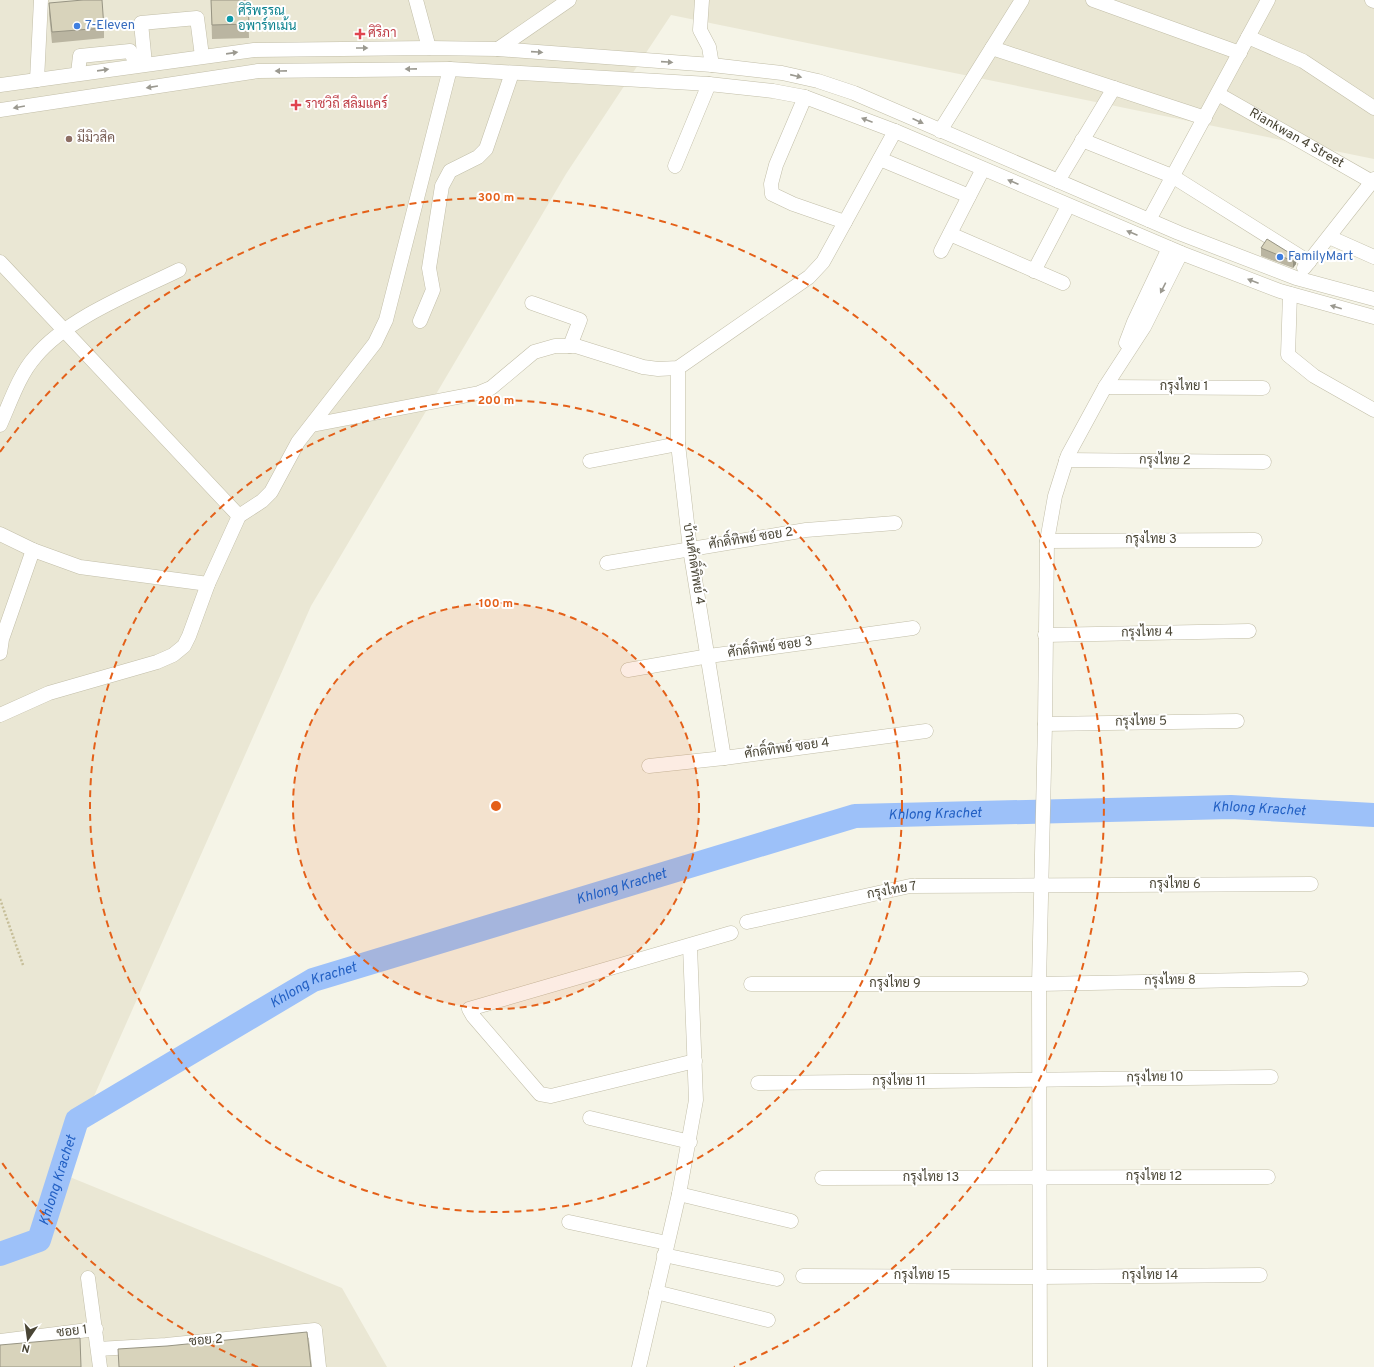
<svg xmlns="http://www.w3.org/2000/svg" width="1374" height="1367" font-family="Overpass,Sarabun,sans-serif">
<style>
.residential{fill:#eae7d4}
.lines{fill:none;stroke-linecap:round;stroke-linejoin:round}
.river{stroke:#9dc1f9;stroke-width:24}
.minor-casing{stroke:#c2bea8;stroke-width:15}
.path{stroke:#c6be98;stroke-width:2.5;stroke-dasharray:2 2;stroke-linecap:butt}
.minor{stroke:#fff;stroke-width:14}
.wall{fill:#bab5a1}
.shaded-wall{fill:#979483}
.building{fill:#d8d3bb;stroke:#979483}
.oneway{fill:#9b9990}
.ring{fill:none;stroke:#e46019;stroke-width:2;stroke-dasharray:7 5}
.culture-dot{fill:#0f9aa8;stroke:#fff;stroke-width:1.5}
.shop-dot{fill:#3f7fe0;stroke:#fff;stroke-width:1.5}
.health-dot{fill:#e0444e;stroke:#fff;stroke-width:1.5}
.education-dot{fill:#8d6e63;stroke:#fff;stroke-width:1.5}
.labels{text-anchor:middle;dominant-baseline:central;stroke-width:4;stroke-linejoin:round;paint-order:stroke}
.culture-label{font-size:13px;fill:#0d838f;stroke:#fff;text-anchor:start}
.shop-label{font-size:13px;fill:#366cbe;stroke:#fff;text-anchor:start}
.health-label{font-size:13px;fill:#be3a42;stroke:#fff;text-anchor:start}
.education-label{font-size:13px;fill:#785e54;stroke:#fff;text-anchor:start}
.street-label{font-size:13px;fill:#494535;stroke:#fff}
.water-label{font-size:14px;font-style:italic;fill:#215fc3;stroke:#fff}
.centre{fill:#e46019;stroke:#fff;stroke-width:2}
.ring-label{font-size:12px;text-anchor:middle;font-weight:bold;fill:#e46019;stroke:#fff;stroke-width:4;stroke-linejoin:round;paint-order:stroke}
</style>
<rect width="100%" height="100%" fill="#f5f4e7"/>
<path class="residential" d="M0 0H1374V159L671 15 566 174 311 606 60 1173 342 1288 387 1367H0Z"/>
<g class="lines">
<path class="river" id="s1" d="M0 1254 39 1240 77 1120 313 980 855 816 1231 807 1374 815"/>
<defs>
<g id="minor">
<path d="M416 0 429 48"/>
<path d="M702 0 700 30 709 47 712 65"/>
<path d="M1093 0 1240 53"/>
<path d="M1372 0 1374 1"/>
<path d="M1248 37 1303 61 1374 108"/>
<path d="M992 48 1205 118"/>
<path d="M498 49 569 0"/>
<path d="M145 64 141 23 197 18 202 56"/>
<path d="M78 73 80 56 130 51 137 65"/>
<path d="M37 80 41 0"/>
<path d="M0 85 254 50 429 48 498 49 712 65 782 73 818 81 854 93 1179 233 1296 278 1374 299"/>
<path id="s2" d="M1218 94 1374 183"/>
<path d="M805 97 776 165 771 184 772 194 793 204 845 222"/>
<path d="M0 110 258 71 450 69 709 84 773 91 805 97 895 131 1181 253 1280 291 1374 317"/>
<path d="M940 131 1022 0"/>
<path d="M1082 140 1172 176 1309 262"/>
<path d="M880 159 969 196"/>
<path d="M675 166 709 84"/>
<path d="M1058 181 1114 88"/>
<path d="M1149 220 1268 0"/>
<path d="M950 234 1063 283"/>
<path d="M1329 237 1374 257"/>
<path d="M941 251 983 169"/>
<path d="M0 262 239 516"/>
<path d="M1304 268 1374 179"/>
<path d="M1034 271 1068 206"/>
<path d="M1290 294 1288 355 1314 376 1374 410"/>
<path d="M532 303 580 320 570 346"/>
<path d="M420 321 433 290 429 268 442 186 450 171 478 157 486 149 512 73"/>
<path d="M1126 343 1134 322 1169 248"/>
<path d="M678 368V444L690 549 724 758"/>
<path d="M1105 387 1263 388"/>
<path d="M0 425C10 403 19 375 35 357 67 318 134 292 179 270"/>
<path d="M312 425 479 393 491 388 534 352 555 346H576L643 367 658 369 678 368 809 277 823 262 895 131"/>
<path d="M1066 460 1264 462"/>
<path d="M590 461 678 444"/>
<path d="M0 534 33 550 80 567 208 584"/>
<path d="M1047 541 1255 540"/>
<path d="M607 563 806 530 895 523"/>
<path d="M1045 635 1249 631"/>
<path d="M0 653 2 639 33 550"/>
<path d="M628 670 709 656 913 628"/>
<path d="M0 715 49 693 157 662 173 655 184 646 189 636 208 584 239 516 262 501 271 492 298 442 375 343 386 320 450 69"/>
<path d="M1045 724 1237 721"/>
<path d="M649 766 724 758 926 731"/>
<path d="M747 922 910 886 1311 884"/>
<path d="M751 984H1039L1301 979"/>
<path d="M695 1061 551 1096 540 1094 473 1016 469 1009 731 933"/>
<path d="M758 1083 1271 1077"/>
<path d="M590 1118 690 1142"/>
<path d="M822 1178 1268 1177"/>
<path d="M679 1194 791 1221"/>
<path d="M569 1222 667 1243"/>
<path d="M664 1255 777 1279"/>
<path d="M803 1276 1040 1277 1260 1275"/>
<path d="M88 1278 100 1367"/>
<path d="M656 1292 768 1320"/>
<path d="M0 1341 96 1329"/>
<path d="M98 1349 166 1345 315 1330 319 1367"/>
<path d="M639 1367 679 1194 696 1100 690 946"/>
<path d="M1040 1367 1039 984 1045 724 1047 541 1055 496 1068 455 1105 387 1144 327 1181 253"/>
</g>
</defs>
<use href="#minor" class="minor-casing"/>
<path class="path" d="M0 899 23 965"/>
<use href="#minor" class="minor"/>
</g>
<g class="wall">
<path d="M211 0H248L249 38 212 39Z"/>
<path d="M49 3 104 28V38L52 43 49 14Z"/>
<path d="M1261 248 1296 257V264L1293 268 1261 256Z"/>
</g>
<path class="shaded-wall" d="M1296 257V264L1293 268V261Z"/>
<g class="building">
<path d="M83 0H102L104 28 52 32 49 3Z"/>
<path d="M211 0H248L249 24 212 25Z"/>
<path d="M1267 239 1296 257 1293 261 1261 248Z"/>
<path d="M307 1332 311 1367H119L118 1349 167 1346Z"/>
<path d="M80 1338 81 1367H0V1345Z"/>
</g>
<defs><path id="oneway-solid" d="M-6-.8H1V-3.2L6.5 0L1 3.2V.8H-6Z"/></defs>
<g class="oneway">
<use href="#oneway-solid" transform="translate(362 48)"/>
<use href="#oneway-solid" transform="translate(537 52) rotate(4)"/>
<use href="#oneway-solid" transform="translate(232 53) rotate(-8)"/>
<use href="#oneway-solid" transform="translate(667 62) rotate(4)"/>
<use href="#oneway-solid" transform="translate(411 69) rotate(179)"/>
<use href="#oneway-solid" transform="translate(103 70) rotate(-8)"/>
<use href="#oneway-solid" transform="translate(281 71) rotate(179)"/>
<use href="#oneway-solid" transform="translate(796 76) rotate(13)"/>
<use href="#oneway-solid" transform="translate(152 87) rotate(171)"/>
<use href="#oneway-solid" transform="translate(19 107) rotate(170)"/>
<use href="#oneway-solid" transform="translate(867 120) rotate(-159)"/>
<use href="#oneway-solid" transform="translate(918 121) rotate(24)"/>
<use href="#oneway-solid" transform="translate(1013 182) rotate(-157)"/>
<use href="#oneway-solid" transform="translate(1132 233) rotate(-157)"/>
<use href="#oneway-solid" transform="translate(1253 281) rotate(-159)"/>
<use href="#oneway-solid" transform="translate(1163 288) rotate(117)"/>
<use href="#oneway-solid" transform="translate(1336 307) rotate(-164)"/>
</g>
<circle cx="496" cy="806" r="203" fill="#e46019" fill-opacity=".12"/>
<g class="ring">
<circle cx="496" cy="806" r="203"/>
<circle cx="496" cy="806" r="406"/>
<path d="M258 1367A609 609 0 0 1 0 1160M0 452A609 609 0 1 1 734 1367"/>
</g>
<circle class="culture-dot" cx="230" cy="19" r="4"/>
<g class="shop-dot">
<circle cx="77" cy="26" r="4"/>
<circle cx="1280" cy="257" r="4"/>
</g>
<g class="health-dot">
<path d="M358 28h4v4h4v4h-4v4h-4v-4h-4v-4h4z"/>
<path d="M294 99h4v4h4v4h-4v4h-4v-4h-4v-4h4z"/>
</g>
<circle class="education-dot" cx="69" cy="139" r="4"/>
<g class="labels">
<g class="culture-label">
<text x="238" y="12">ศิริพรรณ<tspan x="238" dy="15">อพาร์ทเม้น</tspan></text>
</g>
<g class="shop-label">
<text x="85" y="26">7-Eleven</text>
<text x="1288" y="257">FamilyMart</text>
</g>
<g class="health-label">
<text x="368" y="34">ศิริภา</text>
<text x="305" y="105">ราชวิถี สลิมแคร์</text>
</g>
<g class="education-label">
<text x="77" y="139">มีมิวสิค</text>
</g>
<g class="street-label">
<text stroke="none"><textPath href="#s2" startOffset="90">Riankwan 4 Street</textPath></text>
<text x="1184" y="387">กรุงไทย 1</text>
<text transform="translate(1165 461) rotate(1)">กรุงไทย 2</text>
<text transform="translate(751 539) rotate(-9)">ศักดิ์ทิพย์ ซอย 2</text>
<text x="1151" y="540">กรุงไทย 3</text>
<text transform="translate(693 564) rotate(81)">บ้านศักดิ์ทิพย์ 4</text>
<text transform="translate(1147 633) rotate(-1)">กรุงไทย 4</text>
<text transform="translate(770 648) rotate(-8)">ศักดิ์ทิพย์ ซอย 3</text>
<text transform="translate(1141 722) rotate(-1)">กรุงไทย 5</text>
<text transform="translate(787 749) rotate(-8)">ศักดิ์ทิพย์ ซอย 4</text>
<text x="1175" y="885">กรุงไทย 6</text>
<text transform="translate(892 891) rotate(-10)">กรุงไทย 7</text>
<text transform="translate(1170 981) rotate(-1)">กรุงไทย 8</text>
<text x="895" y="984">กรุงไทย 9</text>
<text transform="translate(1155 1078) rotate(-1)">กรุงไทย 10</text>
<text x="899" y="1082">กรุงไทย 11</text>
<text x="1154" y="1177">กรุงไทย 12</text>
<text x="931" y="1178">กรุงไทย 13</text>
<text x="922" y="1276">กรุงไทย 15</text>
<text x="1150" y="1276">กรุงไทย 14</text>
<text transform="translate(72 1332) rotate(-7)">ซอย 1</text>
<text transform="translate(206 1341) rotate(-5)">ซอย 2</text>
</g>
<g class="water-label">
<text stroke="none"><textPath href="#s1" startOffset="1412">Khlong Krachet</textPath></text>
<text stroke="none"><textPath href="#s1" startOffset="1088">Khlong Krachet</textPath></text>
<text stroke="none"><textPath href="#s1" startOffset="764">Khlong Krachet</textPath></text>
<text stroke="none"><textPath href="#s1" startOffset="440">Khlong Krachet</textPath></text>
<text stroke="none"><textPath href="#s1" startOffset="104">Khlong Krachet</textPath></text>
</g>
</g>
<circle cx="496" cy="806" r="6" class="centre"/>
<g class="ring-label">
<text x="496" y="201">300 m</text>
<text x="496" y="404">200 m</text>
<text x="496" y="607">100 m</text>
</g>
<g transform="translate(28 1339) rotate(193)" stroke="#ffffff" stroke-width="3" paint-order="stroke">
<path d="M0-3L7 15L0 10L-7 15Z" fill="#494535"/>
<text y="-6" font-size="11" font-weight="bold" text-anchor="middle" fill="#494535">N</text>
</g>
</svg>
